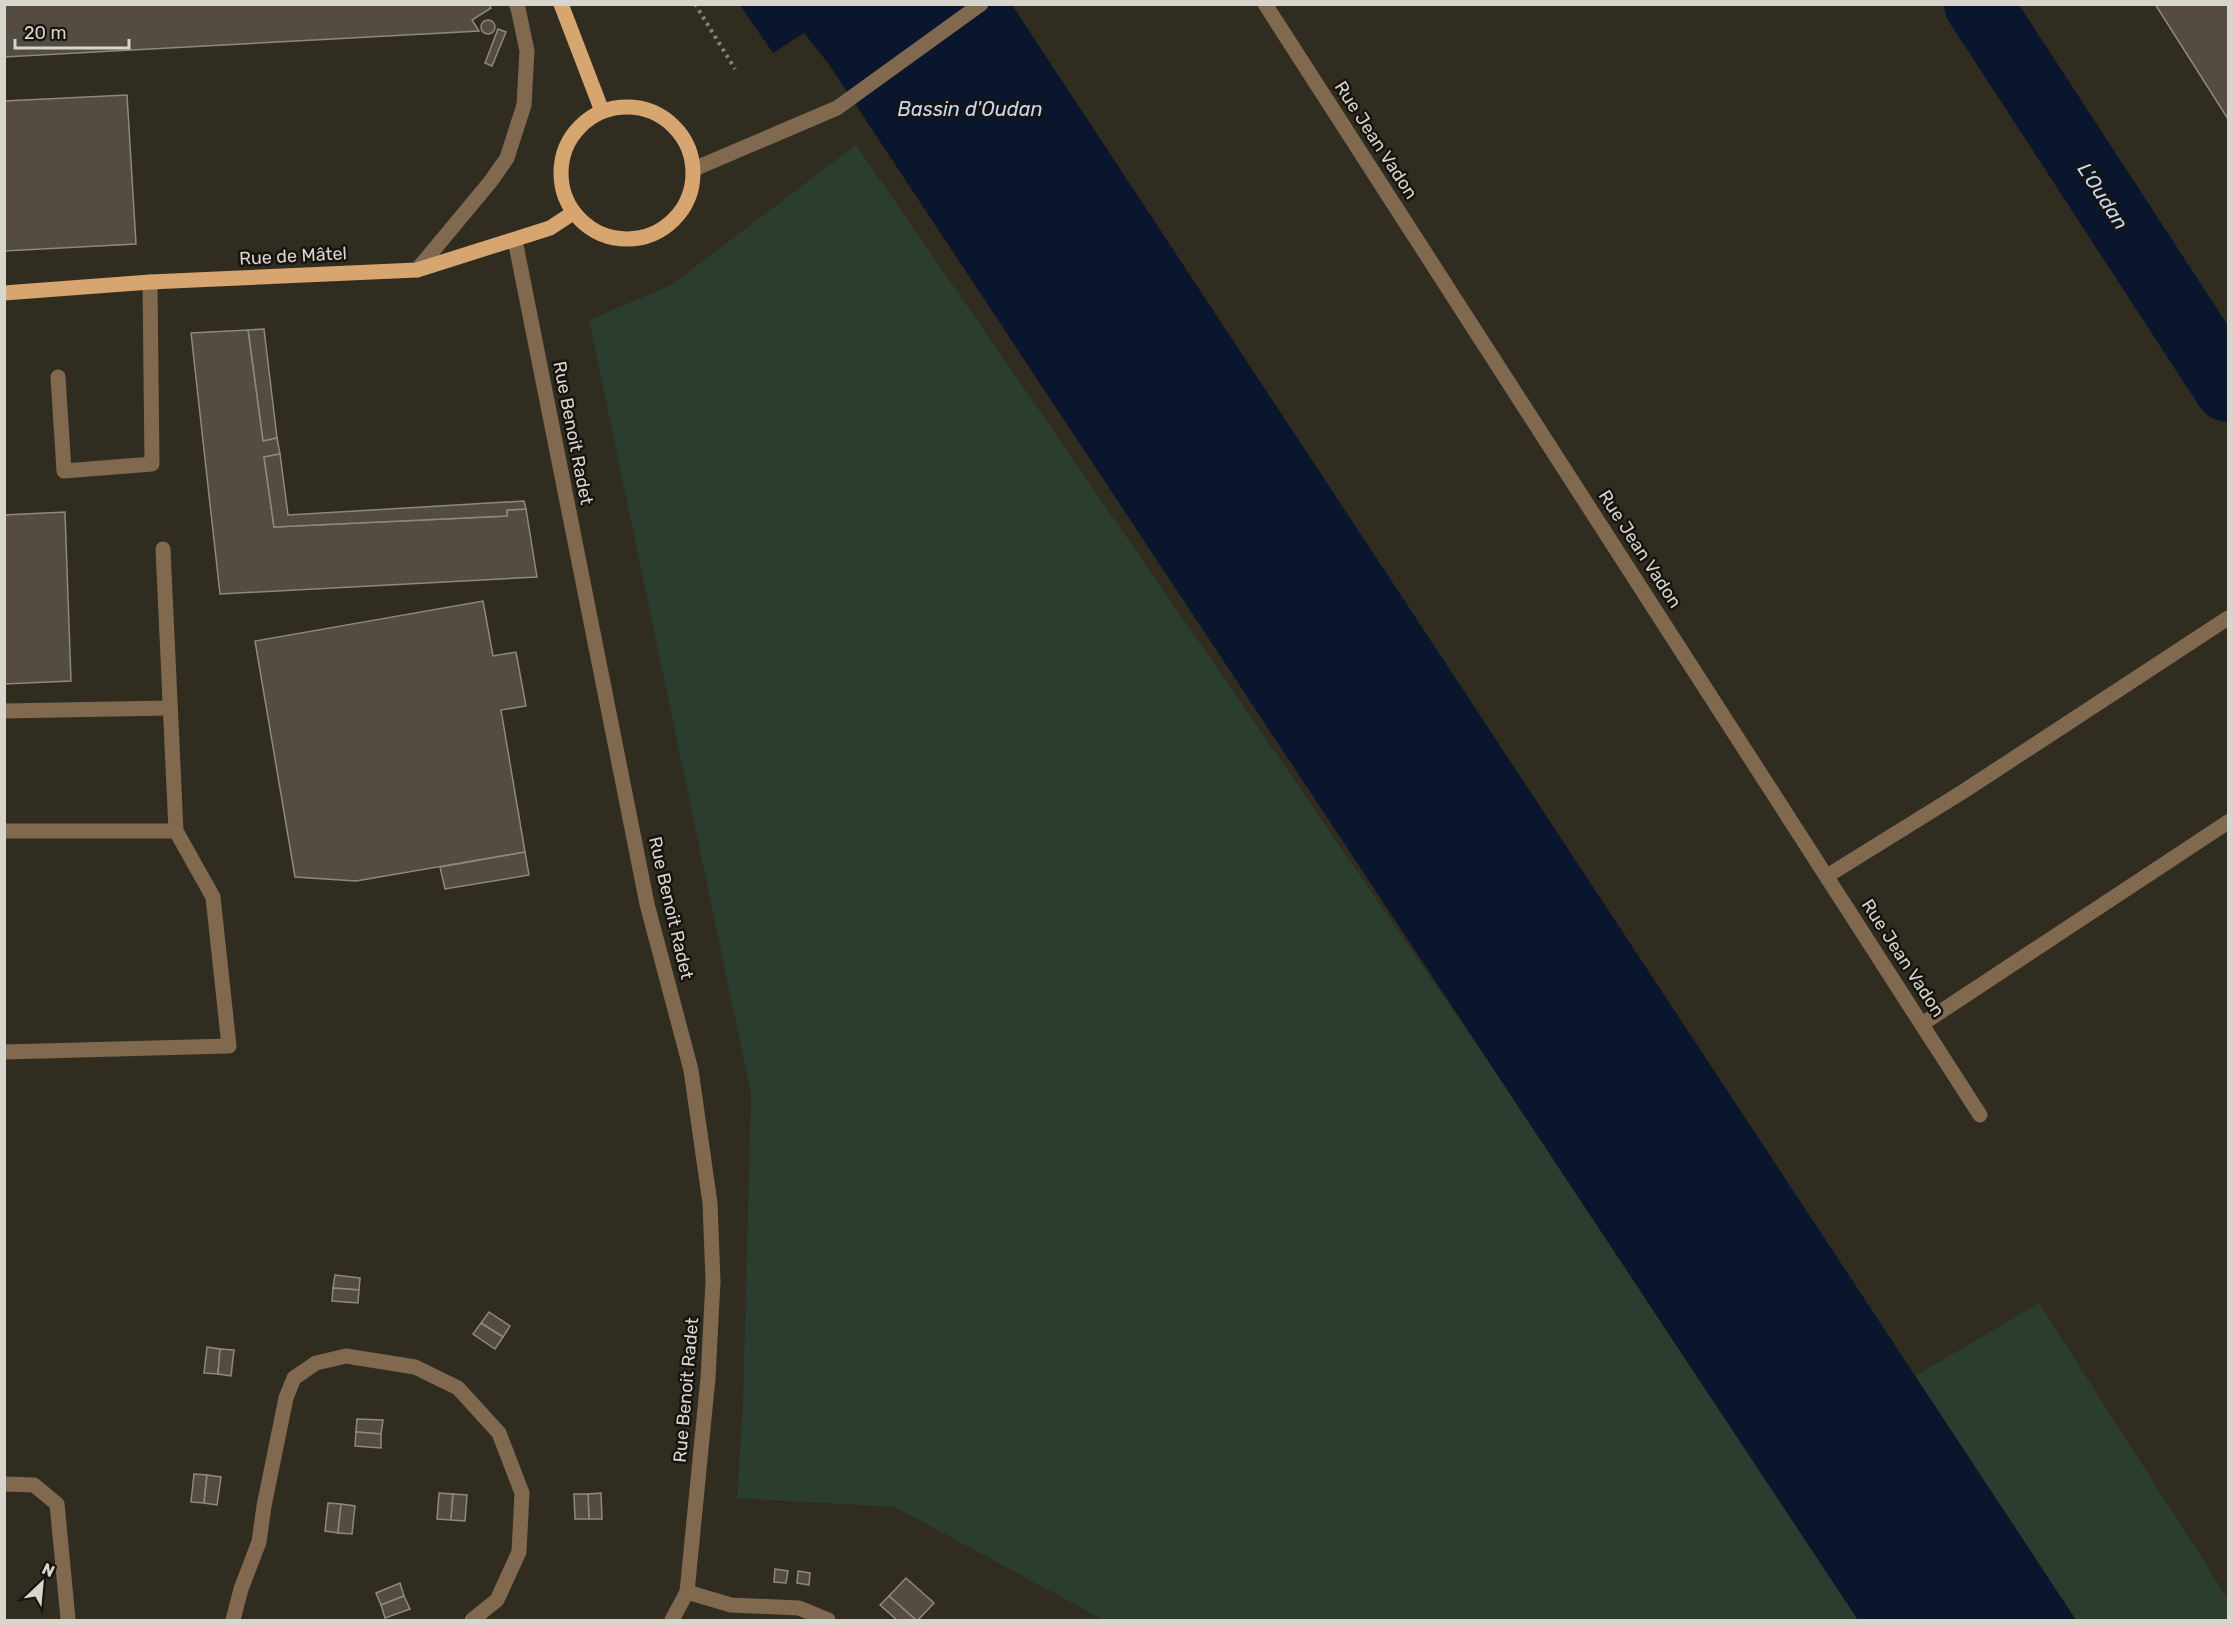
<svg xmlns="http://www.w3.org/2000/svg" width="2233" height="1625" font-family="Rubik,sans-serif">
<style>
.green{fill:#2a3d2e}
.water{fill:#09162d}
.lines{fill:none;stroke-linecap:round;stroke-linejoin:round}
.river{stroke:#09162d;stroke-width:68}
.building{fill:#544c41;stroke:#90887b;stroke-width:1.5}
.path{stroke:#858177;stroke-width:4;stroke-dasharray:3 4.5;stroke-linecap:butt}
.minor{stroke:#816950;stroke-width:15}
.major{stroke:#d7a56f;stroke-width:15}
.labels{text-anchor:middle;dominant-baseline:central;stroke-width:5;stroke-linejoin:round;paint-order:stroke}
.street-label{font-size:18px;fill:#d8d5cd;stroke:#17140f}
.water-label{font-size:20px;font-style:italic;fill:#c5d8f6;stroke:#17140f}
</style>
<rect width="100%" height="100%" fill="#312c20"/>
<g class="green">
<path d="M856 145 1486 1058 1858 1620H1104L895 1507 737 1498 743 1403 751 1094 589 320 671 285Z"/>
<path d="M2039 1303 2228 1599V1620H2076L1915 1376Z"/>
</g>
<path class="water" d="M740 5H1012L2076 1620H1858L828 63 804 33 773 53Z"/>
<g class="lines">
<path class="river" d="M1978 4 2228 388"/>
</g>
<g class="building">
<path d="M4 4H488L491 8 472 20 479 31 4 57Z"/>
<path d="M2155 4H2228V119Z"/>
<circle cx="488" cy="27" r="7"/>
<path d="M498 29 506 32 492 66 485 63Z"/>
<path d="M127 95 136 244 4 251V101Z"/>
<path d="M264 329 277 438 263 441 248 330Z"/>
<path d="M248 330 263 441 277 438 280 454 264 457 274 527 507 516V510L526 509 537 577 220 594 191 333Z"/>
<path d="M280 454 288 515 524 501 526 509 507 510V516L274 527 264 457Z"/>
<path d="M65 512 71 681 4 684V515Z"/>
<path d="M483 601 493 656 516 652 526 706 501 710 525 852 356 881 295 877 255 641Z"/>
<path d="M525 852 529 875 445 889 440 867Z"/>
<path d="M335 1275 360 1278 359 1290 333 1288Z"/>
<path d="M333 1288 359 1290 358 1303 332 1301Z"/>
<path d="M489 1312 510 1326 503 1337 481 1323Z"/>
<path d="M481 1323 503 1337 495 1349 473 1334Z"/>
<path d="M207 1347 220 1349 218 1374 204 1373Z"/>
<path d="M220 1349 234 1350 231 1376 218 1374Z"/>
<path d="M357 1419 383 1420 381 1434 356 1432Z"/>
<path d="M356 1432 381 1434V1448L355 1446Z"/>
<path d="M194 1474 207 1475 204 1503 191 1502Z"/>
<path d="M207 1475 221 1477 217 1505 204 1503Z"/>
<path d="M439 1493 453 1494 451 1520 437 1519Z"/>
<path d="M601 1493 602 1519H589L588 1494Z"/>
<path d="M453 1494 467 1495 465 1521 451 1520Z"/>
<path d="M574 1494H588L589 1519H575Z"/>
<path d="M328 1503 341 1504 338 1533 325 1531Z"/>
<path d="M341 1504 355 1506 352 1534 338 1533Z"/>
<path d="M775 1569 788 1571 786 1583 774 1582Z"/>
<path d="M798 1571 810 1573 809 1585 797 1583Z"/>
<path d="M906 1578 934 1603 918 1620H916L889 1596Z"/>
<path d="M400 1583 404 1596 381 1605 376 1593Z"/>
<path d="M404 1596 410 1609 385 1618 381 1605Z"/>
<path d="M889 1596 916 1620H897L880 1605Z"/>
</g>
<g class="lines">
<path class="path" d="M695 4 735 69"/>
<g class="minor">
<path d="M1265 4 1980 1115"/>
<path d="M694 169 837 108 981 4"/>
<path d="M515 240 647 904 691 1070 710 1203 713 1281 708 1378 687 1592 672 1620"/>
<path d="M417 270 491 181 507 158 524 105 527 51 518 8 516 4"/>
<path d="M58 377 64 471 152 464 150 282"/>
<path d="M4 711 170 708"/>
<path d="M4 831H176"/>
<path d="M1827 876 1964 791 2228 618"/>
<path d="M1922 1024 2228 822"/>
<path d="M4 1052 229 1046 213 897 176 831 163 549"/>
<path d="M4 1484 34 1485 57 1504 68 1619"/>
<path d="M687 1592 731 1605 799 1608 828 1620"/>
<path d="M233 1620 241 1589 259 1542 264 1506 286 1398 294 1378 316 1363 346 1356 415 1367 458 1388 499 1433 522 1493 519 1552 497 1600 472 1620"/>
</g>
<g class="major">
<path d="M561 4 602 111"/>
<circle cx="627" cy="173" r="66"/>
<path d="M4 293 150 282 417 270 550 228 573 213"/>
</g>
</g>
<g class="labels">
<g class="street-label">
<text transform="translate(1376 140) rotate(57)">Rue Jean Vadon</text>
<text transform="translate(293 256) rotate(-3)">Rue de Mâtel</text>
<text transform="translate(573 433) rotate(79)">Rue Benoit Radet</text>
<text transform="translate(1640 549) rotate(57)">Rue Jean Vadon</text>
<text transform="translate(671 908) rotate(77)">Rue Benoit Radet</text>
<text transform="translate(1903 958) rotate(57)">Rue Jean Vadon</text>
<text transform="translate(686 1390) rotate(-85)">Rue Benoit Radet</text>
</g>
<g class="water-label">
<text x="970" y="109">Bassin d'Oudan</text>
<text transform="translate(2103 196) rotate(57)">L'Oudan</text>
</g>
</g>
<rect width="2233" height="1625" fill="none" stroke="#d8d5cd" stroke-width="12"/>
<g transform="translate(42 1583) rotate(26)" stroke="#17140f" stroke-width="4.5" paint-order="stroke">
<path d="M0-4.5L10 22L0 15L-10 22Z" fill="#d8d5cd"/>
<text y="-9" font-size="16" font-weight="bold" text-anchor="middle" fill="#d8d5cd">N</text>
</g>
<path d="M15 39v9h114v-9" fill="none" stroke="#d8d5cd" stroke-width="3"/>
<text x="24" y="39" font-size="18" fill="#d8d5cd" stroke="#17140f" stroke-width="4.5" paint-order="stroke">20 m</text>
</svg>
